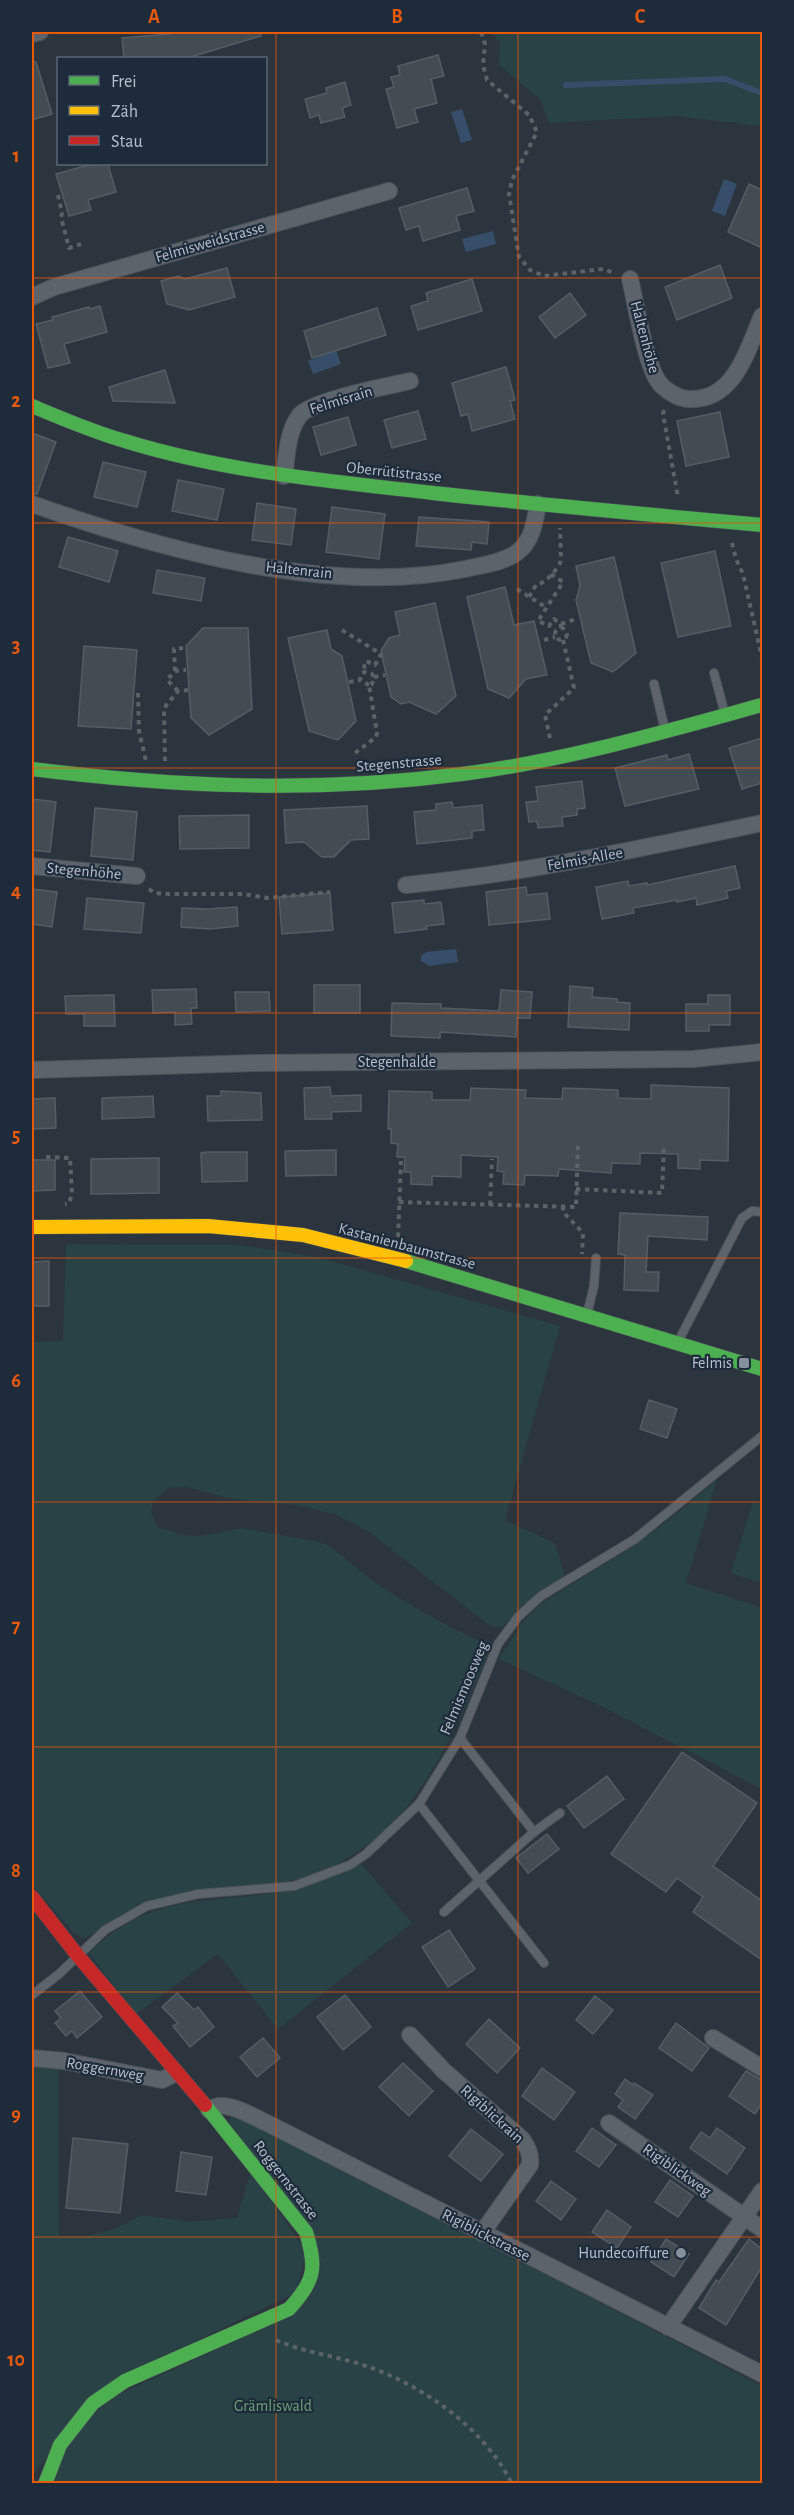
<svg xmlns="http://www.w3.org/2000/svg" width="794" height="2515" font-family="'Alegreya Sans',sans-serif">
<style>
.green{fill:#284245}
.water{fill:#364e69}
.lines{fill:none;stroke-linecap:round;stroke-linejoin:round}
.stream{stroke:#364e69;stroke-width:6}
.building{fill:#444c53;stroke:#545c65;stroke-width:1.5}
.lane-casing{stroke:#4b5158;stroke-width:10}
.street-casing{stroke:#4b5158;stroke-width:18}
.fast-casing{stroke:#4b5158;stroke-width:15}
.slow-casing{stroke:#4b5158;stroke-width:15}
.jam-casing{stroke:#4b5158;stroke-width:15}
.path{stroke:#5b6268;stroke-width:4;stroke-dasharray:4.5 4.5;stroke-linecap:butt}
.lane{stroke:#5d636b;stroke-width:8}
.street{stroke:#5d636b;stroke-width:16}
.fast{stroke:#4caf50;stroke-width:14}
.slow{stroke:#ffc107;stroke-width:14}
.jam{stroke:#c62828;stroke-width:14}
.grid{fill:none;stroke:#e8590c;stroke-width:1.5;stroke-opacity:0.55}
.poi-dot{fill:#86909c;stroke:#1e2b3a;stroke-width:2}
.labels{text-anchor:middle;dominant-baseline:central;stroke-width:4.5;stroke-linejoin:round;paint-order:stroke}
.street-label{font-size:16px;fill:#b7c1ce;stroke:#1e2b3a}
.poi-label{font-size:16px;fill:#b7c1ce;stroke:#1e2b3a;text-anchor:end}
.park-label{font-size:16px;fill:#6da076;stroke:#1e2b3a}
.neatline{fill:none;stroke:#e8590c;stroke-width:2}
.grid-label{font-size:20px;text-anchor:middle;font-weight:bold;fill:#e8590c}
</style>
<rect width="100%" height="100%" fill="#2c353e"/>
<g class="green">
<path d="M491 32H762V126L676 116 549 123 540 99 499 65 500 42Z"/>
<path d="M66 1244 239 1245 317 1257 560 1326 505 1520 555 1543 565 1577 534 1596 502 1627H496L489 1625 369 1532 335 1514 296 1505 232 1499 188 1487 168 1488 153 1501 151 1512 158 1527 183 1535 201 1536 241 1528 320 1542C340 1550 352 1566 369 1578 408 1605 447 1627 491 1646 448 1750 405 1857 282 1883 244 1891 202 1885 165 1898 136 1907 112 1926 84 1938L74 1933 32 1885V1342L63 1341Z"/>
<path d="M717 1480 686 1583 762 1608V1789L597 1704 499 1659 521 1624 542 1603 632 1547 661 1526Z"/>
<path d="M753 1502 762 1505V1583L731 1573Z"/>
<path d="M359 1861 412 1923 278 2029 218 1954 136 2014 89 1953C95 1946 103 1941 110 1935 166 1892 226 1903 291 1890 315 1885 339 1874 359 1861Z"/>
<path d="M32 2064 58 2065 59 2236H88L112 2230 142 2215 190 2222 237 2218 251 2171 306 2251 296 2293 160 2358 49 2455 36 2471 32 2473Z"/>
<path d="M231 2118H241L277 2136 762 2386V2483L52 2484 63 2444 99 2403 268 2326 322 2264 229 2121Z"/>
</g>
<g class="water">
<path d="M462 109 472 140 461 143 451 112Z"/>
<path d="M724 179 737 184 725 216 712 211Z"/>
<path d="M493 231 496 244 466 252 462 239Z"/>
<path d="M336 350 341 364 313 374 308 361Z"/>
<path d="M456 949 458 962 429 966 421 961V956L426 952Z"/>
</g>
<g class="lines">
<path class="stream" d="M566 85 725 79 762 93"/>
</g>
<g class="building">
<path d="M169 32H261V36L187 58H124L122 38 170 34Z"/>
<path d="M438 55 444 76 431 79 437 103 414 109 418 122 397 128 386 89 394 87 391 77 400 75 398 66Z"/>
<path d="M32 62H36L52 114 32 120Z"/>
<path d="M345 82 351 105 342 108 345 117 321 123 319 115 310 118 305 99 327 93 326 88Z"/>
<path d="M92 164H108L116 192 88 200 91 210 69 216 56 174Z"/>
<path d="M749 184 762 190V248L728 232Z"/>
<path d="M467 188 474 211 456 216 460 230 423 241 419 226 406 230 399 208Z"/>
<path d="M720 265 732 298 677 320 665 287Z"/>
<path d="M227 268 235 297 189 310 167 304 161 281 178 276 185 279Z"/>
<path d="M472 279 482 311 418 330 411 306 428 301 426 293Z"/>
<path d="M570 293 586 315 555 338 539 317Z"/>
<path d="M100 306 107 332 64 344 70 363 48 368 36 324 53 320 52 317 89 307 90 309Z"/>
<path d="M377 308 386 335 312 358 304 331Z"/>
<path d="M506 367 515 400 510 401 515 419 472 431 468 414 461 416 452 383Z"/>
<path d="M165 370 175 403 113 401 109 387Z"/>
<path d="M418 411 426 439 392 448 384 420Z"/>
<path d="M720 412 729 457 686 466 677 421Z"/>
<path d="M348 417 356 445 321 455 313 427Z"/>
<path d="M32 433 56 442 37 494H32Z"/>
<path d="M103 462 146 472 137 507 94 497Z"/>
<path d="M178 480 224 489 217 520 172 511Z"/>
<path d="M257 503 296 509 291 545 252 540Z"/>
<path d="M332 507 385 514 379 559 326 552Z"/>
<path d="M419 517 489 522 487 544 472 542 471 550 416 546Z"/>
<path d="M68 537 118 551 109 582 59 567Z"/>
<path d="M715 551 731 626 678 637 661 563Z"/>
<path d="M614 557 636 653 613 672 591 663 576 600 580 586 576 566Z"/>
<path d="M157 570 205 578 201 601 153 593Z"/>
<path d="M505 587 514 625 534 621 547 675 526 679 509 698 488 689 467 597Z"/>
<path d="M435 603 456 696 436 714 409 702 401 704 391 697 381 651 389 638 400 635 395 612Z"/>
<path d="M203 628H248L252 709 209 735 191 718 186 646Z"/>
<path d="M327 630 331 649 342 656 356 721 338 740 309 731 288 638Z"/>
<path d="M84 646 137 650 131 729 78 726Z"/>
<path d="M762 738V783L742 789 729 748Z"/>
<path d="M689 754 699 789 625 806 615 768 667 755 668 760Z"/>
<path d="M582 781 585 808 577 809V815L562 817 563 826 538 828 537 821 529 822 526 802 538 801 536 787Z"/>
<path d="M32 799 56 802 50 852 32 850Z"/>
<path d="M452 802 453 808 482 805 484 830 472 831V838L417 844 414 812 436 810V804Z"/>
<path d="M367 806 369 839 351 840 334 857H322L304 842 286 843 284 810Z"/>
<path d="M95 808 137 812 133 860 91 856Z"/>
<path d="M249 815V848L180 849 179 816Z"/>
<path d="M735 866 740 888 726 891 728 898 697 905 696 898 677 902V900L633 908 634 913 602 919 596 887 628 881 629 886 647 883V885Z"/>
<path d="M526 887 527 895 547 893 550 919 489 925 486 892Z"/>
<path d="M32 889 57 892 52 927 32 924Z"/>
<path d="M330 893 333 930 282 934 279 897Z"/>
<path d="M87 898 144 903 141 933 84 929Z"/>
<path d="M424 900V904L441 902 444 924 426 926 427 929 395 933 392 903Z"/>
<path d="M237 907 238 926 210 929 181 927 182 908 208 909Z"/>
<rect x="314" y="985" width="46" height="28"/>
<path d="M570 986 593 988 592 997 617 999V1002L630 1003 629 1030 568 1027Z"/>
<path d="M196 989 197 1008H191L192 1024 175 1025V1012L153 1013 152 990Z"/>
<path d="M501 990 532 992 530 1018H517L516 1037 440 1032V1038L391 1036 392 1003 441 1004V1008L499 1011Z"/>
<path d="M235 992H269L270 1011 236 1012Z"/>
<path d="M114 995 115 1026H84V1014H66L65 996Z"/>
<path d="M708 995H730V1025H709V1031H686V1004H708Z"/>
<path d="M651 1085 729 1088 728 1161 700 1160V1169L678 1168V1154L640 1153V1164L612 1163 611 1173 559 1169 558 1176 525 1175 524 1185 503 1184 504 1172 497 1171 498 1157 461 1155V1177L432 1176V1185L411 1184V1172H404L405 1157H397L398 1144 391 1143V1129H388L389 1091 432 1092V1100H470L471 1088 526 1090 525 1098 562 1099 563 1088 618 1090V1098L651 1099Z"/>
<path d="M330 1087 331 1096 361 1095V1111L331 1112 332 1119H305L304 1088Z"/>
<path d="M221 1091 261 1093 262 1120 208 1121 207 1096H221Z"/>
<path d="M153 1096 154 1117 102 1119V1098Z"/>
<path d="M55 1098 56 1128 32 1129V1099Z"/>
<path d="M336 1150V1175L286 1176 285 1151Z"/>
<path d="M208 1152H247V1181L202 1182 201 1153Z"/>
<path d="M159 1158V1193L91 1194V1159Z"/>
<path d="M32 1160H55V1190L32 1191Z"/>
<path d="M620 1213 708 1217 707 1240 648 1236 646 1272H659L658 1291 624 1290 625 1255 618 1254Z"/>
<path d="M49 1261V1306H32V1262Z"/>
<path d="M649 1400 677 1409 667 1438 640 1429Z"/>
<path d="M682 1752 757 1803 713 1866 762 1901V1960L693 1912 703 1897 677 1878 666 1892 611 1854Z"/>
<path d="M607 1776 624 1799 584 1828 567 1806Z"/>
<path d="M547 1834 559 1849 528 1873 516 1858Z"/>
<path d="M449 1930 475 1969 448 1987 422 1947Z"/>
<path d="M80 1991 102 2017 77 2038 72 2031 66 2036 55 2023 61 2018 55 2011Z"/>
<path d="M177 1993 194 2010 198 2007 214 2027 190 2047 173 2026 178 2023 162 2007Z"/>
<path d="M345 1995 371 2027 343 2050 317 2017Z"/>
<path d="M595 1996 613 2010 593 2034 576 2020Z"/>
<path d="M489 2019 520 2048 497 2073 466 2044Z"/>
<path d="M676 2023 709 2048 692 2071 659 2048Z"/>
<path d="M263 2038 280 2058 257 2077 240 2057Z"/>
<path d="M403 2063 433 2091 409 2116 379 2087Z"/>
<path d="M542 2068 575 2092 554 2120 522 2096Z"/>
<path d="M746 2071 762 2080V2103L755 2114 729 2096Z"/>
<path d="M625 2079 633 2085 634 2083 653 2095 635 2119 618 2107 623 2100 615 2094Z"/>
<path d="M592 2128 616 2145 599 2167 576 2151Z"/>
<path d="M717 2128 745 2148 727 2174 690 2148 701 2132 710 2138Z"/>
<path d="M471 2129 503 2154 481 2181 449 2156Z"/>
<path d="M73 2138 128 2144 120 2213 66 2208Z"/>
<path d="M181 2152 212 2157 206 2195 176 2191Z"/>
<path d="M670 2180 693 2196 678 2217 655 2202Z"/>
<path d="M551 2181 576 2199 561 2220 536 2201Z"/>
<path d="M607 2210 631 2227 617 2248 592 2232Z"/>
<path d="M666 2239 689 2254 674 2277 651 2262Z"/>
<path d="M749 2239 762 2249V2267L726 2325 699 2308 716 2280 719 2282Z"/>
</g>
<g class="lines">
<defs>
<g id="lane">
<path d="M714 673 725 714"/>
<path d="M654 684 665 730"/>
<path d="M587 1314 594 1286 596 1258"/>
<path d="M679 1340 742 1218 752 1211 762 1212"/>
<path d="M460 1738 534 1832"/>
<path d="M419 1804 544 1963"/>
<path d="M444 1912 534 1832 560 1813"/>
<path d="M32 1995 59 1974 105 1930 147 1906 198 1894 294 1886 350 1865 366 1854 419 1804 460 1738 498 1644 518 1617 541 1596 635 1539 762 1436"/>
</g>
<g id="street">
<path d="M32 34 40 32"/>
<path d="M630 279C636 304 645 362 658 381 664 390 679 399 689 399 735 401 747 350 762 316"/>
<path d="M32 297 54 287 389 191"/>
<path d="M284 476C287 457 287 431 300 415 313 400 388 386 410 381"/>
<path d="M32 504C159 549 329 597 465 569 482 565 507 562 520 550 533 538 535 520 538 504"/>
<path d="M32 866 137 876"/>
<path d="M406 885C526 873 644 848 762 823"/>
<path d="M32 1070 255 1063 693 1059 762 1052"/>
<path d="M410 2035 444 2071 522 2139C528 2148 531 2154 530 2165L482 2233"/>
<path d="M713 2038 762 2068"/>
<path d="M32 2058 64 2061 162 2080 176 2073"/>
<path d="M209 2110C225 2098 251 2116 267 2123L762 2374"/>
<path d="M609 2123 762 2229"/>
<path d="M668 2327 762 2191"/>
</g>
<g id="fast">
<path d="M32 406C63 419 93 432 125 441 225 472 330 481 433 493 542 505 652 515 762 525"/>
<path d="M32 769C175 787 318 793 462 774 564 761 663 732 762 705"/>
<path d="M406 1261 762 1369"/>
<path d="M45 2484 60 2445 93 2403 125 2381 289 2309C315 2281 317 2268 306 2232L205 2105"/>
</g>
<path id="slow" d="M32 1227 208 1226 303 1235 406 1261"/>
<path id="jam" d="M32 1897 78 1956 205 2105"/>
</defs>
<use href="#lane" class="lane-casing"/>
<use href="#street" class="street-casing"/>
<use href="#fast" class="fast-casing"/>
<use href="#slow" class="slow-casing"/>
<use href="#jam" class="jam-casing"/>
<g class="path">
<path d="M481 32 485 44 483 65 487 80 529 115 537 132 512 180 509 194 519 257 530 270 544 276 603 269 614 273"/>
<path d="M58 195 62 213 61 217 69 248 81 244"/>
<path d="M664 410 663 414 678 497"/>
<path d="M732 543 736 559 743 574 762 658"/>
<path d="M551 574 563 582 538 621 549 626 554 619 561 624V628"/>
<path d="M517 589 547 608"/>
<path d="M529 597 536 585C546 583 557 570 561 561L560 528"/>
<path d="M561 624 576 619"/>
<circle cx="561" cy="634" r="6"/>
<path d="M342 630 381 654 375 665 366 661 364 664 365 672"/>
<path d="M544 640 555 637"/>
<path d="M175 671 174 649 183 648"/>
<path d="M374 677 385 675"/>
<path d="M349 682 360 680"/>
<path d="M32 683V697"/>
<path d="M178 691 167 680 175 671 186 670"/>
<path d="M138 693 139 731 146 761"/>
<path d="M550 738 545 715 574 688 563 640"/>
<path d="M355 753 376 737 377 733 369 685 372 684 374 677 372 674 365 672 362 673 360 680 369 685"/>
<path d="M165 761 164 708 178 691 188 690"/>
<path d="M149 889 154 893 169 894H243L268 898 330 892"/>
<path d="M46 1157 70 1158 72 1194 69 1203 65 1204"/>
<path d="M576 1189 662 1193 664 1145"/>
<path d="M399 1202 576 1207 578 1145"/>
<path d="M490 1205 492 1159"/>
<path d="M563 1206V1212L583 1233 582 1254"/>
<path d="M398 1237 401 1161"/>
<path d="M276 2340C305 2353 338 2356 369 2367 425 2387 485 2429 512 2484"/>
</g>
<use href="#lane" class="lane"/>
<use href="#street" class="street"/>
<use href="#fast" class="fast"/>
<use href="#slow" class="slow"/>
<use href="#jam" class="jam"/>
</g>
<path class="grid" d="M276 32V2484M518 32V2484M32 278H762M32 523H762M32 768H762M32 1013H762M32 1258H762M32 1502H762M32 1747H762M32 1992H762M32 2237H762"/>
<g class="poi-dot">
<rect x="738" y="1357" width="12" height="12" rx="3"/>
<circle cx="681" cy="2253" r="6"/>
</g>
<g class="labels">
<g class="street-label">
<text transform="translate(210 242) rotate(-16)">Felmisweidstrasse</text>
<text transform="translate(645 337) rotate(75)">Haltenhöhe</text>
<text transform="translate(341 400) rotate(-17)">Felmisrain</text>
<text transform="translate(394 472) rotate(6)">Oberrütistrasse</text>
<text transform="translate(299 570) rotate(6)">Haltenrain</text>
<text transform="translate(399 763) rotate(-5)">Stegenstrasse</text>
<text transform="translate(585 859) rotate(-10)">Felmis-Allee</text>
<text transform="translate(84 871) rotate(5)">Stegenhöhe</text>
<text x="397" y="1062">Stegenhalde</text>
<text transform="translate(407 1246) rotate(15)">Kastanienbaumstrasse</text>
<text transform="translate(464 1688) rotate(-67)">Felmismoosweg</text>
<text transform="translate(105 2069) rotate(10)">Roggernweg</text>
<text transform="translate(492 2114) rotate(42)">Rigiblickrain</text>
<text transform="translate(677 2170) rotate(35)">Rigiblickweg</text>
<text transform="translate(286 2180) rotate(52)">Roggernstrasse</text>
<text transform="translate(486 2235) rotate(27)">Rigiblickstrasse</text>
</g>
<g class="poi-label">
<text x="732" y="1363">Felmis</text>
<text x="669" y="2253">Hundecoiffure</text>
</g>
<g class="park-label">
<text x="273" y="2406">Grämliswald</text>
</g>
</g>
<rect width="794" height="2515" fill="none" stroke="#1e2b3a" stroke-width="66"/>
<rect x="57" y="57" width="210" height="108" fill="#1e2b3a" stroke="#5b6775" stroke-width="1.5"/>
<rect x="69" y="76" width="30" height="9" fill="#4caf50" stroke="#5b6775" stroke-width="1.5"/>
<text x="111" y="87" font-size="18" fill="#b7c1ce">Frei</text>
<rect x="69" y="106" width="30" height="9" fill="#ffc107" stroke="#5b6775" stroke-width="1.5"/>
<text x="111" y="117" font-size="18" fill="#b7c1ce">Zäh</text>
<rect x="69" y="136" width="30" height="9" fill="#c62828" stroke="#5b6775" stroke-width="1.5"/>
<text x="111" y="147" font-size="18" fill="#b7c1ce">Stau</text>
<rect x="33" y="33" width="728" height="2449" class="neatline"/>
<g class="grid-label">
<text x="154" y="23">A</text>
<text x="397" y="23">B</text>
<text x="640" y="23">C</text>
<text x="16" y="162">1</text>
<text x="16" y="407">2</text>
<text x="16" y="652">3</text>
<text x="16" y="897">4</text>
<text x="16" y="1142">5</text>
<text x="16" y="1387">6</text>
<text x="16" y="1632">7</text>
<text x="16" y="1877">8</text>
<text x="16" y="2121">9</text>
<text x="16" y="2366">10</text>
</g>
</svg>
